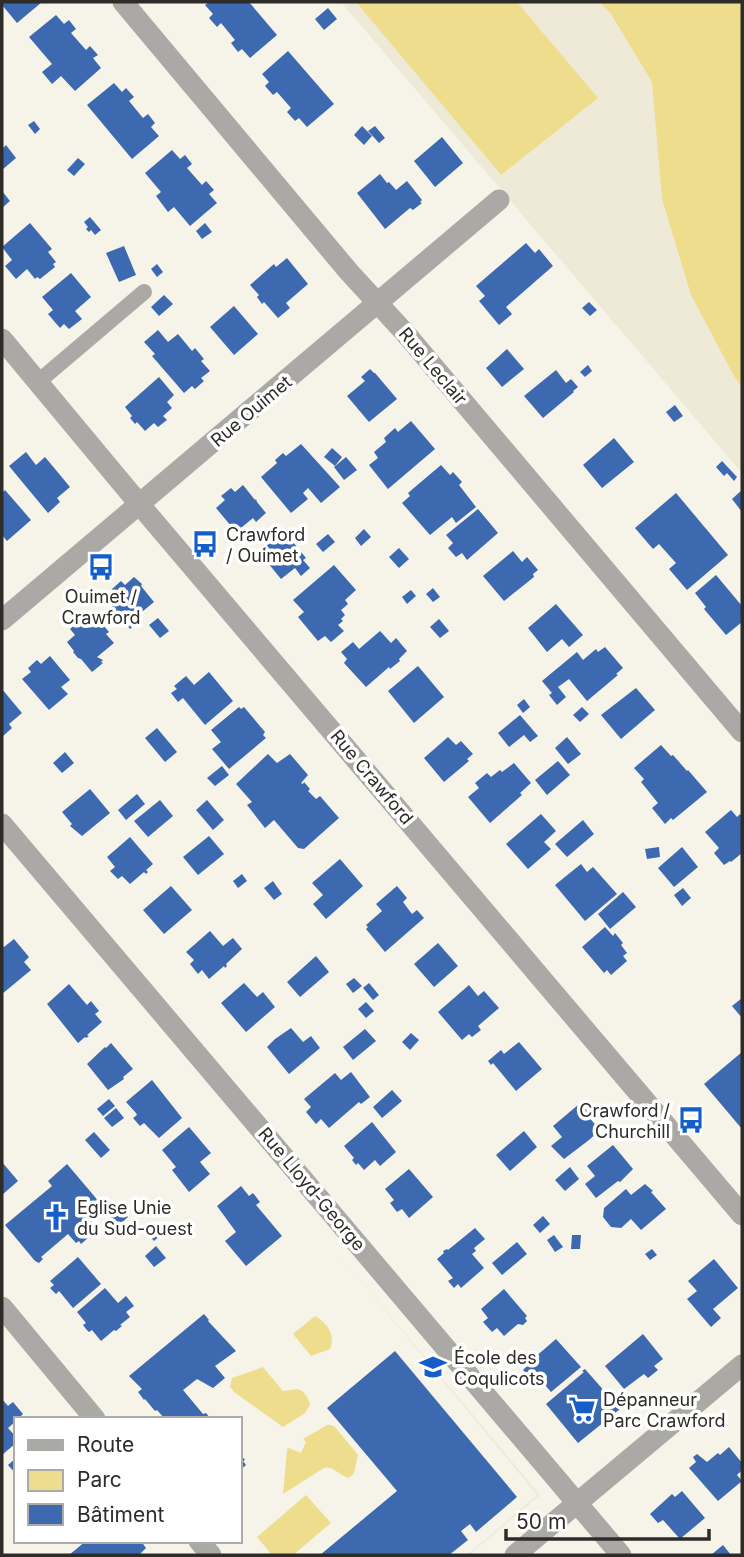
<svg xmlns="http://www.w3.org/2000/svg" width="744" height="1557" font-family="Inter,sans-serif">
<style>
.built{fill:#eeead7}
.green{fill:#efdd8e}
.building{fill:#3c69b0}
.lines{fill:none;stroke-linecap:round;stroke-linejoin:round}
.lane{stroke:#aaa9a5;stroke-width:16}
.street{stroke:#aaa9a5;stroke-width:21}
.labels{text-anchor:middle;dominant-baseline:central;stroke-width:7;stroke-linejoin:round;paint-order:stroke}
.street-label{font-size:18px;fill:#2d2c28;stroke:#fff}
.poi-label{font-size:18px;fill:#2d2c28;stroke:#fff;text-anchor:start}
</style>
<rect width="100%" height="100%" fill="#f6f4e9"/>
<g class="built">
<path d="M341 2H742V473L524 217Z"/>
<path d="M327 1240 540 1495 469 1555H467L537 1495Z"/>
</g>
<g class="green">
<path d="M356 2H517L598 98 501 175Z"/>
<path d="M600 2H742V387L734 376 691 295 662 199 652 82 611 14Z"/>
<path d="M315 1316C327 1323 336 1335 330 1349L311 1356 293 1334Z"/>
<path d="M263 1367 283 1391 298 1389C306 1393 308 1397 310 1405L304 1414 283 1427 234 1392 230 1387 232 1378Z"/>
<path d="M327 1425H331L335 1427 358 1455 354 1473 349 1478C340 1476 334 1466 324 1468L283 1494 287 1449 289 1448 301 1453 306 1442 303 1439Z"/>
<path d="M306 1495 331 1523 293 1555H272L257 1537Z"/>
</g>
<g class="building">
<path d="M2 2H42L17 23 2 5Z"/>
<path d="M209 2H249L277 35 250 58 242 49 238 52 231 43 235 40 221 23 217 27 209 18 213 14 205 5Z"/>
<path d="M328 8 337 19 324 30 315 19Z"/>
<path d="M56 15 64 24 69 20 76 29 71 33 86 50 90 46 98 55 93 58 101 68 75 91 61 76 52 84 42 72 52 64 29 37Z"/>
<path d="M288 51 334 104 307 127 299 118 295 121 287 112 291 108 277 92 273 95 265 86 269 82 262 74Z"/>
<path d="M114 83 122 92 126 88 134 97 129 101 143 118 148 114 155 123 151 127 159 136 132 159 87 105Z"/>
<path d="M34 121 40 129 35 134 28 125Z"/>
<path d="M362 126 372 136 364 145 354 135Z"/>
<path d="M375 126 385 138 379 143 368 131Z"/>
<path d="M442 137 463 163 435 187 414 161Z"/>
<path d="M6 145 16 158 2 170V149Z"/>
<path d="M172 150 180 159 185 155 192 164 187 168 202 185 206 181 214 190 209 194 217 203 190 226 174 207 168 212 156 196 161 192 145 173Z"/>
<path d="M78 158 85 164 74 176 67 170Z"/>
<path d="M380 174 387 183 389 182 396 190 407 181 422 200 420 202 422 203 413 210 410 208 385 229 357 193Z"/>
<path d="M2 191 10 201 2 208Z"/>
<path d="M90 217 101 230 95 235 91 230 89 232 86 229 88 227 84 222Z"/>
<path d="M30 223 52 249 48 252 56 262 53 264 55 267 40 279 37 277 35 279 27 269 16 279 5 266 12 260 2 247Z"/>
<path d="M205 223 212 232 202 239 196 231Z"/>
<path d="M526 243 535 253 539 249 553 266 506 307 512 314 499 325 479 301 485 296 476 286Z"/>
<path d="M124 246 136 275 119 282 106 253Z"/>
<path d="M287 258 308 284 286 303 290 308 278 318 264 302 262 304 257 297 259 295 250 285 274 264 276 267Z"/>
<path d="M157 264 163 272 157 277 151 269Z"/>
<path d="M71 273 91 297 75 311 82 319 69 329 64 324 60 328 48 314 53 310 42 297Z"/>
<path d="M164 295 173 304 159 316 151 307Z"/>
<path d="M589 302 597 310 590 316 582 308Z"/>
<path d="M234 306 258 334 234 355 210 327Z"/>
<path d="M158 330 168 342 178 334 192 351 195 348 204 359 201 361 210 371 201 378 204 381 195 389 192 386 184 393 152 356 155 354 144 342Z"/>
<path d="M507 349 524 369 502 387 486 368Z"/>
<path d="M588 365 592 371 585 377 580 372Z"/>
<path d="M370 369 374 373H375L397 399 369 422 347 396 365 381 361 377Z"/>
<path d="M556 370 566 383 571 379 578 387 573 391 574 392 543 418 524 396Z"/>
<path d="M159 377 174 395 167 402 172 408 163 416 167 420 158 427 154 423 145 431 137 422 135 424 130 418 132 416 125 407Z"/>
<path d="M675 405 683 416 674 422 666 412Z"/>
<path d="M411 421 435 449 388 489 369 465 378 458 374 452 386 442 384 438 395 428 398 432Z"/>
<path d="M614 438 634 462 602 488 583 465Z"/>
<path d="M301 444 340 487 321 503 308 488 303 493 308 499 291 513 261 477 277 463 275 460 283 453 286 456Z"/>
<path d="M332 448 342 457 335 466 324 457Z"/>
<path d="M26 452 36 465 45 457 70 487 57 498 60 502 48 513 9 466Z"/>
<path d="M346 457 357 470 344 480 334 467Z"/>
<path d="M722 461 737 477 734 481 727 473 724 476 716 467Z"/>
<path d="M441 465 450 475 453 472 462 482 459 485 476 507 456 523 452 517 430 535 402 503 410 496 408 493Z"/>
<path d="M243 485 255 500 256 499 257 502 266 513 256 522 253 518 236 532 216 508 225 500 221 496 231 488 235 492Z"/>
<path d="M5 490 31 520 7 541 2 535V493Z"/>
<path d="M742 490V512L732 499Z"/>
<path d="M676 493 728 555 687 590 669 569 676 563 659 544 653 549 635 528Z"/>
<path d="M478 509 498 533 467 560 462 553 456 557 448 548 453 543 446 535Z"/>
<path d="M364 529 371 537 361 546 355 538Z"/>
<path d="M284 531 306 558 303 560 310 568 301 576 295 568 281 579 259 552Z"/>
<path d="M328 534 335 542 323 552 316 544Z"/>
<path d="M399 548 409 559 399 568 389 557Z"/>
<path d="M513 551 522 562 527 557 538 570 533 574 534 577 504 601 483 576Z"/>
<path d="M334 565 356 590 345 600 348 604 341 610 345 615 341 619 343 621 338 625 344 631 331 642 325 636 318 641 298 617 304 612 293 600Z"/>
<path d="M716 575 742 606V622L726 635 704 609 706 607 695 593Z"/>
<path d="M134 577 142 584 141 586 154 602 137 616 140 620 130 629 107 600 115 593 112 589 121 581 125 585Z"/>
<path d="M433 588 440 597 433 602 426 594Z"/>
<path d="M411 590 416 596 407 604 402 597Z"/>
<path d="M556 604 583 635 569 647 562 639 547 652 528 628Z"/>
<path d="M158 618 169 631 160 638 149 625Z"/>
<path d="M94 619 101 628 104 626 109 632 106 634 114 643 97 657 103 660 101 662 103 663 92 672 81 659 78 658 73 652 74 651 67 642 75 635 70 629 80 621 85 627Z"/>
<path d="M439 619 449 631 440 638 430 627Z"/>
<path d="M380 631 391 643 396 638 407 651 399 659 400 661 390 669 389 667 366 687 344 663 347 659 341 652 353 642 359 649Z"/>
<path d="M605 647 623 668 616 674 618 675 587 701 569 679 558 687 566 697 557 705 549 695 552 693 542 681 577 652 583 660 596 649 598 652Z"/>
<path d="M50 656 70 680 61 687 68 694 49 710 22 679 31 672 28 668 37 660 41 664Z"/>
<path d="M418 666 444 697 414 723 388 691Z"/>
<path d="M209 672 233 701 205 725 183 698 178 702 171 693 177 689 174 686 186 676 194 685Z"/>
<path d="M636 688 655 710 621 739 601 715Z"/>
<path d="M2 689 22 713 9 724 12 728 2 737Z"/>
<path d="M524 699 530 707 523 713 517 705Z"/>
<path d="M239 707 241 709 244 707 265 732 263 735 266 738 229 769 212 749 221 742 211 730Z"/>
<path d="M582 707 589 714 580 722 573 715Z"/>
<path d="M520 715 538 736 530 742 524 735 509 747 498 733Z"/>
<path d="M157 728 177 752 165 762 145 738Z"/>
<path d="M448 737 456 745 461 741 473 754 467 759 469 761 444 782 424 758Z"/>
<path d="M567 737 581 754 568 764 555 748Z"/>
<path d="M661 745 671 756 673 755 687 771 688 770 707 792 673 820 671 818 665 824 652 808 658 803 641 782 644 779 634 768Z"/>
<path d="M65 752 74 763 62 773 53 763Z"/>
<path d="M268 754 277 763 290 754 308 775 301 783 303 784 304 782 310 789 308 791 316 799 320 796 339 818 304 849 298 848 274 820 265 828 247 805 252 802 236 784Z"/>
<path d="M558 761 570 775 547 795 535 780Z"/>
<path d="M514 763 531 783 520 793 522 795 490 823 468 797 479 788 475 783 487 773 491 777 500 770 502 772Z"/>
<path d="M222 766 229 775 215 786 207 778Z"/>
<path d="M90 789 110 813 82 836 70 826 72 824 62 812Z"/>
<path d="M137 794 145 804 126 820 118 810Z"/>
<path d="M160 800 173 816 148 837 134 821Z"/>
<path d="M207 800 224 820 213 830 196 810Z"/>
<path d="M731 810 737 817 740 814 742 817V853L731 862 730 861 724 865 714 853 719 848 705 832Z"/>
<path d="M541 814 556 831 544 842 551 849 528 869 506 844Z"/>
<path d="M583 820 594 834 567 857 555 844Z"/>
<path d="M209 836 224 854 198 875 183 857Z"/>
<path d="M130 837 153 864 146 870 148 872 146 874 144 872 130 884 122 876 118 879 110 871 115 867 107 857Z"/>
<path d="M659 847 660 857 647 859 645 849Z"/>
<path d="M682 847 698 867 674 887 658 868Z"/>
<path d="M340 859 363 886 326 919 313 904 323 895 312 883Z"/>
<path d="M581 864 587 872 593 867 617 894 585 921 555 885Z"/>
<path d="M242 874 247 881 238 888 233 881Z"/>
<path d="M273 881 282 894 274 900 264 888Z"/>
<path d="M171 886 192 910 164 934 143 910Z"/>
<path d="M397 886 407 898 403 902 412 914 417 910 424 918 385 952 366 929 368 927 366 925 382 911 376 904Z"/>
<path d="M683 888 691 898 682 906 674 895Z"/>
<path d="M623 892 636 907 610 929 598 914Z"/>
<path d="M605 927 613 936 615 933 623 943 621 945 627 953 623 956 627 961 611 975 607 970 604 973 582 947Z"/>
<path d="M210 931 223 946 233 938 242 949 226 964 227 966 225 968 224 966 209 979 202 970 198 974 190 964 194 960 186 952Z"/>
<path d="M14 939 29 957 24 962 31 970 2 994V945L4 947Z"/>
<path d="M438 943 458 966 434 987 414 964Z"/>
<path d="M316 956 329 972 300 997 287 982Z"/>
<path d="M354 978 362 986 353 993 346 984Z"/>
<path d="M244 983 257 997 263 992 275 1007 246 1032 221 1003Z"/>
<path d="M369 983 379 995 373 1000 363 988Z"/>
<path d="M69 984 87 1005 91 1001 99 1011 95 1014 102 1022 87 1035 89 1036 86 1038 85 1037 78 1043 47 1004Z"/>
<path d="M469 985 478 996 484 991 499 1008 478 1026 481 1030 472 1037 469 1034 462 1040 438 1012Z"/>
<path d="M742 998V1018L732 1006Z"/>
<path d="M366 1002 374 1011 366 1018 358 1009Z"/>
<path d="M291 1028 303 1042 311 1036 320 1048 289 1074 267 1047 275 1039Z"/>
<path d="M365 1029 376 1041 353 1060 343 1047Z"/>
<path d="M411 1033 419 1040 410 1050 402 1042Z"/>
<path d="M519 1042 542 1069 516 1091 493 1063 491 1065 488 1061 501 1050 504 1054Z"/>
<path d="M111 1043 133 1069 123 1077 124 1079 108 1090 87 1064 105 1047 106 1048Z"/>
<path d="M742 1052V1129L704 1084Z"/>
<path d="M351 1072 370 1097 361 1104 359 1102 329 1128 321 1119 316 1124 306 1112 311 1107 304 1099 335 1073 341 1080Z"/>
<path d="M152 1080 182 1118 159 1138 144 1123 140 1126 133 1118 137 1115 136 1113 126 1102Z"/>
<path d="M392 1090 402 1101 382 1118 373 1107Z"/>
<path d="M109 1099 115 1106 103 1116 97 1109Z"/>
<path d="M578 1105 581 1108 583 1106 588 1112 586 1114 600 1130 589 1140 564 1159 551 1146 562 1137 553 1126Z"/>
<path d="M116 1108 124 1118 112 1127 104 1118Z"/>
<path d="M372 1122 396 1152 380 1166 375 1160 364 1170 358 1163 356 1165 352 1160 354 1158 344 1146Z"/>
<path d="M189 1127 211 1153 200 1162 210 1174 189 1192 172 1170 176 1167 162 1150Z"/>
<path d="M524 1131 537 1147 510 1171 496 1155Z"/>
<path d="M94 1132 110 1150 101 1158 85 1140Z"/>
<path d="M613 1145 633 1169 620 1182 618 1181 596 1198 585 1184 595 1176 587 1166Z"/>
<path d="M2 1162 18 1181 2 1195Z"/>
<path d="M67 1164 106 1210 88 1225 95 1232 81 1244 79 1241 76 1243 68 1234 41 1257 43 1259 39 1263 35 1261 5 1225 52 1186 48 1181Z"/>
<path d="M570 1167 579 1179 565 1191 555 1180Z"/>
<path d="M409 1169 433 1197 409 1218 402 1209 397 1212 390 1203 394 1200 385 1189Z"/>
<path d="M645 1184 653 1191 651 1192 666 1209 641 1230 631 1219 621 1228 611 1227 603 1217 604 1208 626 1189 631 1195Z"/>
<path d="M241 1186 249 1196 253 1193 260 1202 256 1205 282 1236 246 1266 225 1241 236 1232 217 1206Z"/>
<path d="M118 1206 128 1217 118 1226 109 1215Z"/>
<path d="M543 1216 550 1224 540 1233 533 1225Z"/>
<path d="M152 1222 162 1234 154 1241 144 1229Z"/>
<path d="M475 1228 485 1239 474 1248 476 1251 472 1254 484 1268 461 1288 458 1284 454 1288 448 1281 453 1278 437 1259 444 1253 443 1251 447 1249 448 1250Z"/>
<path d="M554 1235 563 1247 555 1252 547 1240Z"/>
<path d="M572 1235H581L580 1249H571Z"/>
<path d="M517 1242 527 1254 502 1275 492 1263Z"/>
<path d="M156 1246 166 1258 154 1267 145 1256Z"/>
<path d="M652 1249 657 1255 650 1260 645 1254Z"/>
<path d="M78 1257 101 1284 73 1308 59 1291 56 1294 50 1288 54 1285 50 1281Z"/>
<path d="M714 1259 738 1288 713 1309 721 1318 711 1327 687 1299 697 1291 688 1281Z"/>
<path d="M105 1288 118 1303 126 1296 134 1306 126 1312 130 1317 120 1325 122 1326 116 1331 114 1330 101 1341 92 1330 89 1332 86 1329 83 1325 86 1323 77 1312Z"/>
<path d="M504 1289 527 1316 525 1318 527 1321 523 1325 518 1324 504 1336 497 1328 492 1332 483 1322 488 1318 481 1309Z"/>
<path d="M204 1314 209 1320 208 1321 236 1351 215 1366 225 1378 213 1388 197 1379 183 1390 203 1414 206 1413 211 1419H165L157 1410 155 1411 145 1399 144 1400 138 1392 142 1389 129 1376Z"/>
<path d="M643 1334 663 1359 654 1366 658 1370 648 1378 644 1374 624 1389 605 1366Z"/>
<path d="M556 1339 581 1367 551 1392 538 1377 533 1382 523 1370 528 1365 527 1364Z"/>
<path d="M395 1351 517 1497 476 1532 470 1524 461 1531 468 1540 449 1555H320L397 1491 327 1408Z"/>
<path d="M585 1369 620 1409 578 1443 546 1404 584 1372 582 1371Z"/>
<path d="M2 1399 8 1406 13 1402 23 1414 18 1419H16V1421L8 1428 16 1437V1443L2 1455Z"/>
<path d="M729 1447 742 1463V1470L737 1475 742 1481 718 1501 689 1468 696 1462 693 1457 697 1454 707 1462 718 1453 720 1455Z"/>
<path d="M240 1454 245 1460 243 1461 246 1465 240 1470Z"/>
<path d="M16 1458V1474L8 1465Z"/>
<path d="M682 1491 705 1518 680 1539 663 1520 658 1523 650 1514 672 1494 675 1497Z"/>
<path d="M86 1541H141L146 1548 139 1555H69Z"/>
<path d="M723 1545 731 1555H711Z"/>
</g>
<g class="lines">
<path class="lane" d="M38 382 144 292"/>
<g class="street">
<path d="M123 2 349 272 406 334 742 732"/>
<path d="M2 339 140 505 742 1215"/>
<path d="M2 620 499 200"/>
<path d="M2 824 621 1555"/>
<path d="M2 1307 95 1419"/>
<path d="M199 1541 211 1555"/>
<path d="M515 1555 742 1365"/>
</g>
</g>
<defs>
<symbol id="bus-bare" viewBox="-9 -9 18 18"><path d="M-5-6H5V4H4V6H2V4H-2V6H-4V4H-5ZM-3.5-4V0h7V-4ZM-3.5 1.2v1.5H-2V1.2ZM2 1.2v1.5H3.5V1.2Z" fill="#155ec8" stroke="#fff" stroke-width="2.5" paint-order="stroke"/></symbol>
<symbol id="church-bare" viewBox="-9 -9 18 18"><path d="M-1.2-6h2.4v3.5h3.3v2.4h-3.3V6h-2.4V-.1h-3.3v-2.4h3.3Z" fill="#155ec8" stroke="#fff" stroke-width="2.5" paint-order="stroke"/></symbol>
<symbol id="school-bare" viewBox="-9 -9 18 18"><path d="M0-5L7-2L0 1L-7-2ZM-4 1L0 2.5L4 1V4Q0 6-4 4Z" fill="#155ec8" stroke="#fff" stroke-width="2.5" paint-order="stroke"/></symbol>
<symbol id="supermarket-bare" viewBox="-9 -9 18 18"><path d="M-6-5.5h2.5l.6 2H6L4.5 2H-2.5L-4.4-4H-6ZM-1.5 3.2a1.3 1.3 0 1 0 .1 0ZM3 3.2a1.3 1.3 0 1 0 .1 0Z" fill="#155ec8" stroke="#fff" stroke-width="2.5" paint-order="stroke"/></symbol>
</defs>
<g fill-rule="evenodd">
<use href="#bus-bare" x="186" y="525" width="38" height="38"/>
<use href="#bus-bare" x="82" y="548" width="38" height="38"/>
<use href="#bus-bare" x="672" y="1101" width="38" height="38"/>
<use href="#church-bare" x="37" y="1198" width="38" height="38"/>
<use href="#school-bare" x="414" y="1348" width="38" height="38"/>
<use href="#supermarket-bare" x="563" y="1390" width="38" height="38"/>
</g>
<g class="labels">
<g class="street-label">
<text transform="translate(433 366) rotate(50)">Rue Leclair</text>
<text transform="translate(251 411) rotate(-40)">Rue Ouimet</text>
<text transform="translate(372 777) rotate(50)">Rue Crawford</text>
<text transform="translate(312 1189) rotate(50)">Rue Lloyd-George</text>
</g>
<g class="poi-label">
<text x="226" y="534">Crawford<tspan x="226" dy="21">/ Ouimet</tspan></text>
<text x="101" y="596" text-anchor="middle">Ouimet /<tspan x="101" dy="21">Crawford</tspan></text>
<text x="670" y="1110" text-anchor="end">Crawford /<tspan x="670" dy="21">Churchill</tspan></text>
<text x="77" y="1207">Eglise Unie<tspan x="77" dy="21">du Sud-ouest</tspan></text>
<text x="454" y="1357">École des<tspan x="454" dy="21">Coqulicots</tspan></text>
<text x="603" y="1399">Dépanneur<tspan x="603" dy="21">Parc Crawford</tspan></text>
</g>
</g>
<rect width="744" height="1557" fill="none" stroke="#2d2c28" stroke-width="7"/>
<rect x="14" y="1417" width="228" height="126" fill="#ffffff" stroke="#ababa9" stroke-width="2"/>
<rect x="28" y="1440" width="35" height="10" fill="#aaa9a5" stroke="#ababa9" stroke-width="2"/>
<text x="77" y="1452" font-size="21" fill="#2d2c28">Route</text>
<rect x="28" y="1470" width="35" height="21" fill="#efdd8e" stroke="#ababa9" stroke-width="2"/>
<text x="77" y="1487" font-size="21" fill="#2d2c28">Parc</text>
<rect x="28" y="1504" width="35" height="21" fill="#3c69b0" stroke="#ababa9" stroke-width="2"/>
<text x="77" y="1522" font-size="21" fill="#2d2c28">Bâtiment</text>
<path d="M506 1529v10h203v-10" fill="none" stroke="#2d2c28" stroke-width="3.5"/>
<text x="516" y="1529" font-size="21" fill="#2d2c28" stroke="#ffffff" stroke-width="5" paint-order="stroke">50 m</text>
</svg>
